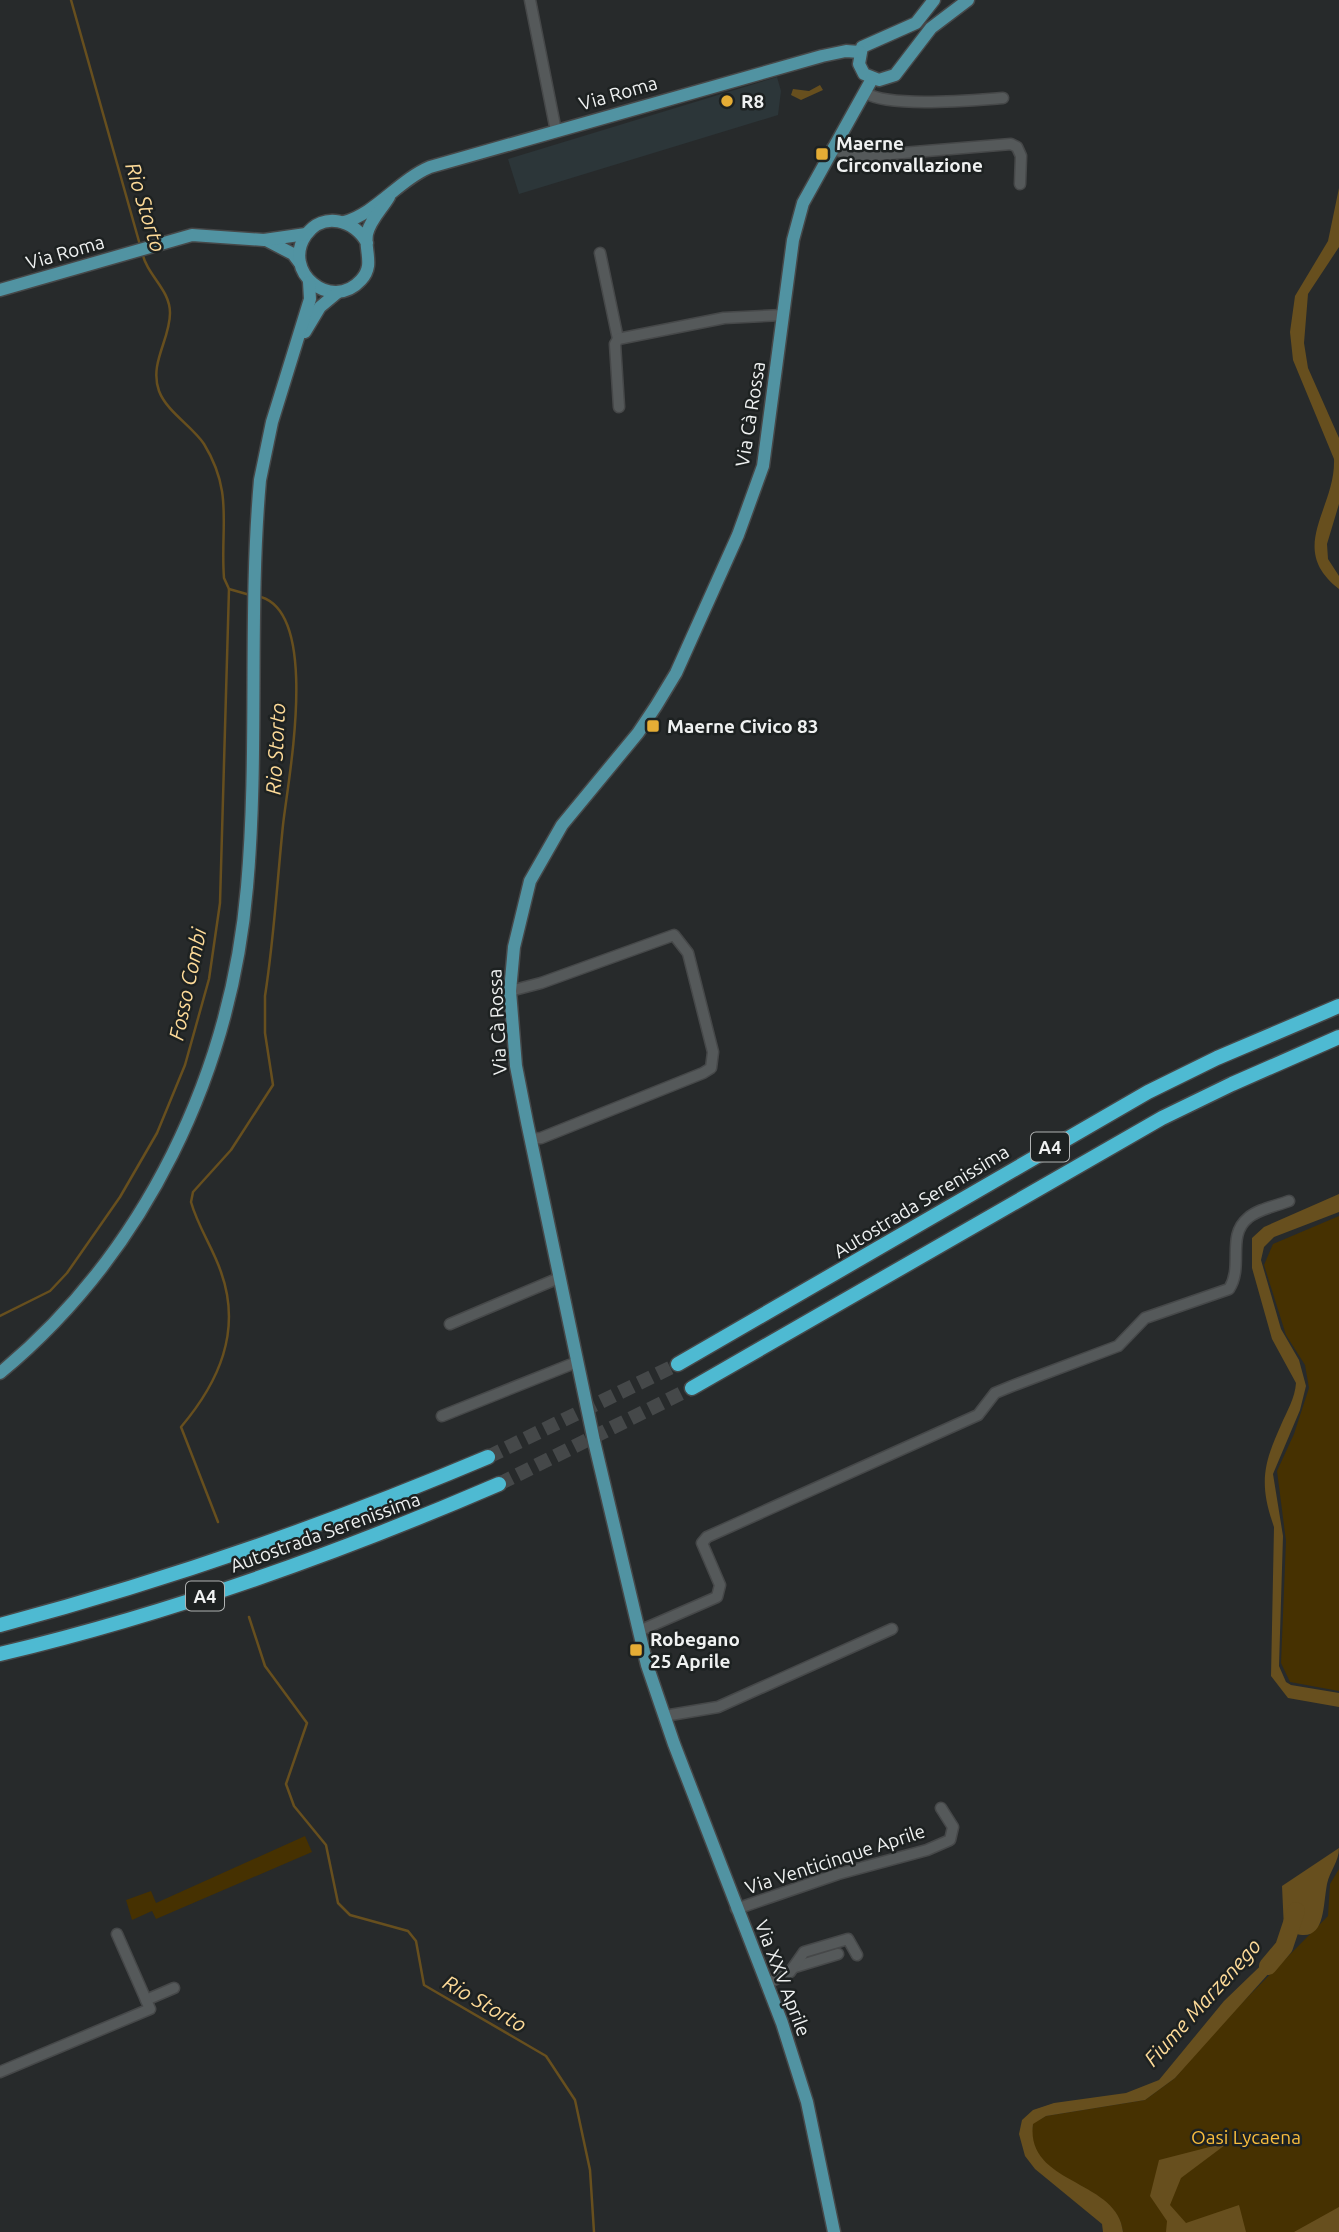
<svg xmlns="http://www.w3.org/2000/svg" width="1339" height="2232" font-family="Ubuntu,sans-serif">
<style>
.built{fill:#2c3639}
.green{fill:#463101}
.water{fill:#674f1e}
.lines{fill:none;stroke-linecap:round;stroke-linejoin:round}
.stream{stroke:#674f1e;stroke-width:2.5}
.river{stroke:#674f1e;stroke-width:18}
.highway-tunnel{stroke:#454849;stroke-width:14;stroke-dasharray:14 7;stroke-linecap:butt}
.minor-casing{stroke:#464849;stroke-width:13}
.major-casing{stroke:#464849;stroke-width:15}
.highway-casing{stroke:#464849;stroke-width:17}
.minor{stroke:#55595a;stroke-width:10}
.major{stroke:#5193a2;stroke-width:12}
.highway{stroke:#4ebad2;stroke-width:14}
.poi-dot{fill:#e5ad35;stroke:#1d2121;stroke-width:2.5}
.labels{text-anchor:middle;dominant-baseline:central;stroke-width:5;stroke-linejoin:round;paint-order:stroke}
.shield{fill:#1d2121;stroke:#b0b3b3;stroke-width:2}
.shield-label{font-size:18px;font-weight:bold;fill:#eff1f1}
.street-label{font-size:19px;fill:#eff1f1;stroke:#1d2121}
.poi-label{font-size:19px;font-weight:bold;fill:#eff1f1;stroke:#1d2121;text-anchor:start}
.park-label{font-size:19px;fill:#f9bd3d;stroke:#1d2121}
.water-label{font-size:21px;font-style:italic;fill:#fdda98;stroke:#1d2121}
</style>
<rect width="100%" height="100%" fill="#272a2b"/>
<path class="built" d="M777 77 781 91 778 115 519 194 508 159Z"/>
<g class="green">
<path d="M1339 1216V1691L1290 1682 1281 1663 1286 1541 1277 1471 1294 1434 1309 1388 1305 1365 1286 1335 1264 1265 1273 1244Z"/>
<path d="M305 1836 312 1852 156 1919 152 1911 132 1920 126 1900 151 1891 156 1903Z"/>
<path d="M1339 1869V2232H1123C1118 2185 1038 2182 1031 2140 1030 2135 1033 2128 1033 2123L1046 2116 1145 2100 1175 2078 1218 2027 1328 1916 1330 1884Z"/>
</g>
<g class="water">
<path d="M820 85 823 90 801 100 791 95 793 89 809 91Z"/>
<path d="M1339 188V247L1308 294 1304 343 1308 368 1339 438V504L1327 544 1328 559 1339 576V589C1286 548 1336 509 1334 459L1293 360 1290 332 1295 296 1328 241Z"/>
<path d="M1339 1194V1212L1274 1237 1264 1247 1261 1260 1281 1329 1299 1360 1306 1386 1300 1410 1273 1474 1283 1536 1279 1666 1286 1682 1291 1685 1339 1693V1707L1288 1698 1271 1676 1274 1527C1259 1484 1263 1465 1281 1425 1287 1411 1295 1398 1296 1383L1272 1339 1252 1268V1238L1264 1227Z"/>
<path d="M1339 1848C1339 1862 1330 1870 1327 1884 1322 1911 1326 1950 1284 1929L1282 1886Z"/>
<path d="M1280 1947 1288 1948 1270 1972 1175 2078 1145 2100 1046 2116 1033 2124C1025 2185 1118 2179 1123 2232H1103L1102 2224 1035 2169 1025 2156 1019 2134 1022 2120 1033 2110 1054 2103 1126 2093 1159 2080 1224 2001Z"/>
<path d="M1229 2142 1181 2178 1170 2205 1186 2223 1239 2205 1246 2232H1166L1167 2221 1150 2196 1159 2160Z"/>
<path d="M1339 2207V2232H1294Z"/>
</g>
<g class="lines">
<g class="stream">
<path d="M71 0 140 245"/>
<path d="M142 252C147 276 170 289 170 313 170 340 149 363 159 391 167 412 192 426 204 444 234 493 220 526 224 578L229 589 250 595"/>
<path d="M0 1316 50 1291 67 1273 120 1197 157 1133 185 1065 209 979 220 903 229 589"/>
<path d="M218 1522 181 1427C219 1382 242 1331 221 1272 213 1248 198 1227 191 1202L193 1192 231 1150 273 1085 265 1033V996C274 939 277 883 283 825 288 779 322 608 257 596"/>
<path d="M249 1617 265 1666 307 1723 286 1784 294 1806 326 1845 338 1903 350 1915 408 1931 416 1941 424 1985 546 2056 575 2100 590 2170 594 2232"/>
</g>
<path class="river" d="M1268 1966 1284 1947 1296 1911"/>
<g class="highway-tunnel">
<path d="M488 1457 678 1364"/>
<path d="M499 1484 692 1388"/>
</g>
<defs>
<g id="minor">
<path d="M530 0 556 131"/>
<path d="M866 93C889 108 974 100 1003 98"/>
<path d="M832 148 854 157 1011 144 1017 147 1021 156 1020 184"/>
<path d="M600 253 618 339"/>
<path d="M619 407 615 344 618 339 724 318 783 315"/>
<path d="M510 991 541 983 674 935 688 953 713 1052 711 1068 703 1073 541 1138 530 1139"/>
<path d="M450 1324 559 1278"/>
<path d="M442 1416 577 1362"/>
<path d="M639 1631 717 1597 720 1585 702 1543 707 1537 978 1415 995 1393 1012 1386 1118 1346 1145 1318 1229 1289C1244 1266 1226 1236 1248 1218 1258 1209 1276 1206 1289 1201"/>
<path d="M664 1716 718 1707 892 1629"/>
<path d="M736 1909 838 1874 927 1850 950 1840 953 1827 941 1808"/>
<path d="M795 1967 838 1954"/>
<path d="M766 1984 790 1972 804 1952 848 1939 857 1955"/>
<path d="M146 2000 174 1988"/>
<path d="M0 2072 150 2009 117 1934"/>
</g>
<g id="major">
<path d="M934 0 916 23 862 47 859 64 864 74 879 80 895 75 931 28 968 0"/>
<path d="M344 222C375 214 399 180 430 167L822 56 846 51 860 52"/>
<path d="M268 241 293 254 299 262"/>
<path d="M367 243C355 220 323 211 306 235 281 271 331 313 361 280 375 265 364 251 367 234 370 220 382 209 389 197"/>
<path d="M0 290 192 235 264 240 306 234"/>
<path d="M305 332 320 307 338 292"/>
<path d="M0 1373C146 1252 231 1073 247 887 259 752 248 615 260 480L272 422 310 299 309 282"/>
<path d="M834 2232 807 2102 782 2023 674 1744 647 1665 594 1441 527 1122 516 1066 510 991 514 947 530 881 562 825 638 733 656 706 676 673 738 535 763 466 793 240 803 203 872 79"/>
</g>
<g id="highway">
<path d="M678 1364 1148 1092 1217 1058 1339 1006"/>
<path d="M692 1388 1162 1118 1232 1084 1339 1037"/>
<path d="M0 1625C169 1580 327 1525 488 1457"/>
<path d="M0 1654C172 1613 337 1554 499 1484"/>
</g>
</defs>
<use href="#minor" class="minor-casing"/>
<use href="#major" class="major-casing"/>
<use href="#highway" class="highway-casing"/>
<use href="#minor" class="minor"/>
<use href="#major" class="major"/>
<use href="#highway" class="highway"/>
</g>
<g class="poi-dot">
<circle cx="727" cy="101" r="7"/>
<rect x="815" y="147" width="14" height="14" rx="3.5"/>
<rect x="646" y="719" width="14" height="14" rx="3.5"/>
<rect x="629" y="1643" width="14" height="14" rx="3.5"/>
</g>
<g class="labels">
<g class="shield">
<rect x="1031" y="1132.5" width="38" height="29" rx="5"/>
<rect x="186" y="1581.5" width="38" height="29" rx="5"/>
</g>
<g class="shield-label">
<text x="1050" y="1147">A4</text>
<text x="205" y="1596">A4</text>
</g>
<g class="street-label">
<text transform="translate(618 93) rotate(-16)">Via Roma</text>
<text transform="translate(65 252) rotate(-16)">Via Roma</text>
<text transform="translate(750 414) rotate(-81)">Via Cà Rossa</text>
<text transform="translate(497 1022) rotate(-93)">Via Cà Rossa</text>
<text transform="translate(921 1201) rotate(-31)">Autostrada Serenissima</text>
<text transform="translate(325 1532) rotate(-20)">Autostrada Serenissima</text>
<text transform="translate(835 1859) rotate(-18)">Via Venticinque Aprile</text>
<text transform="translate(783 1978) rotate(69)">Via XXV Aprile</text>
</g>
<g class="poi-label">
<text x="741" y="101">R8</text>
<text x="836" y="143">Maerne<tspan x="836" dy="22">Circonvallazione</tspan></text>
<text x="667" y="726">Maerne Civico 83</text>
<text x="650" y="1639">Robegano<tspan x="650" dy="22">25 Aprile</tspan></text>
</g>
<g class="park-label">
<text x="1246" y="2137">Oasi Lycaena</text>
</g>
<g class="water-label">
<text transform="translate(146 207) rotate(73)">Rio Storto</text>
<text transform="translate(275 749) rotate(-87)">Rio Storto</text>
<text transform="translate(187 984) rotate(-78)">Fosso Combi</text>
<text transform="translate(1202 2002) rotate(-48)">Fiume Marzenego</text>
<text transform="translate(485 2003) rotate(30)">Rio Storto</text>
</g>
</g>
</svg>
